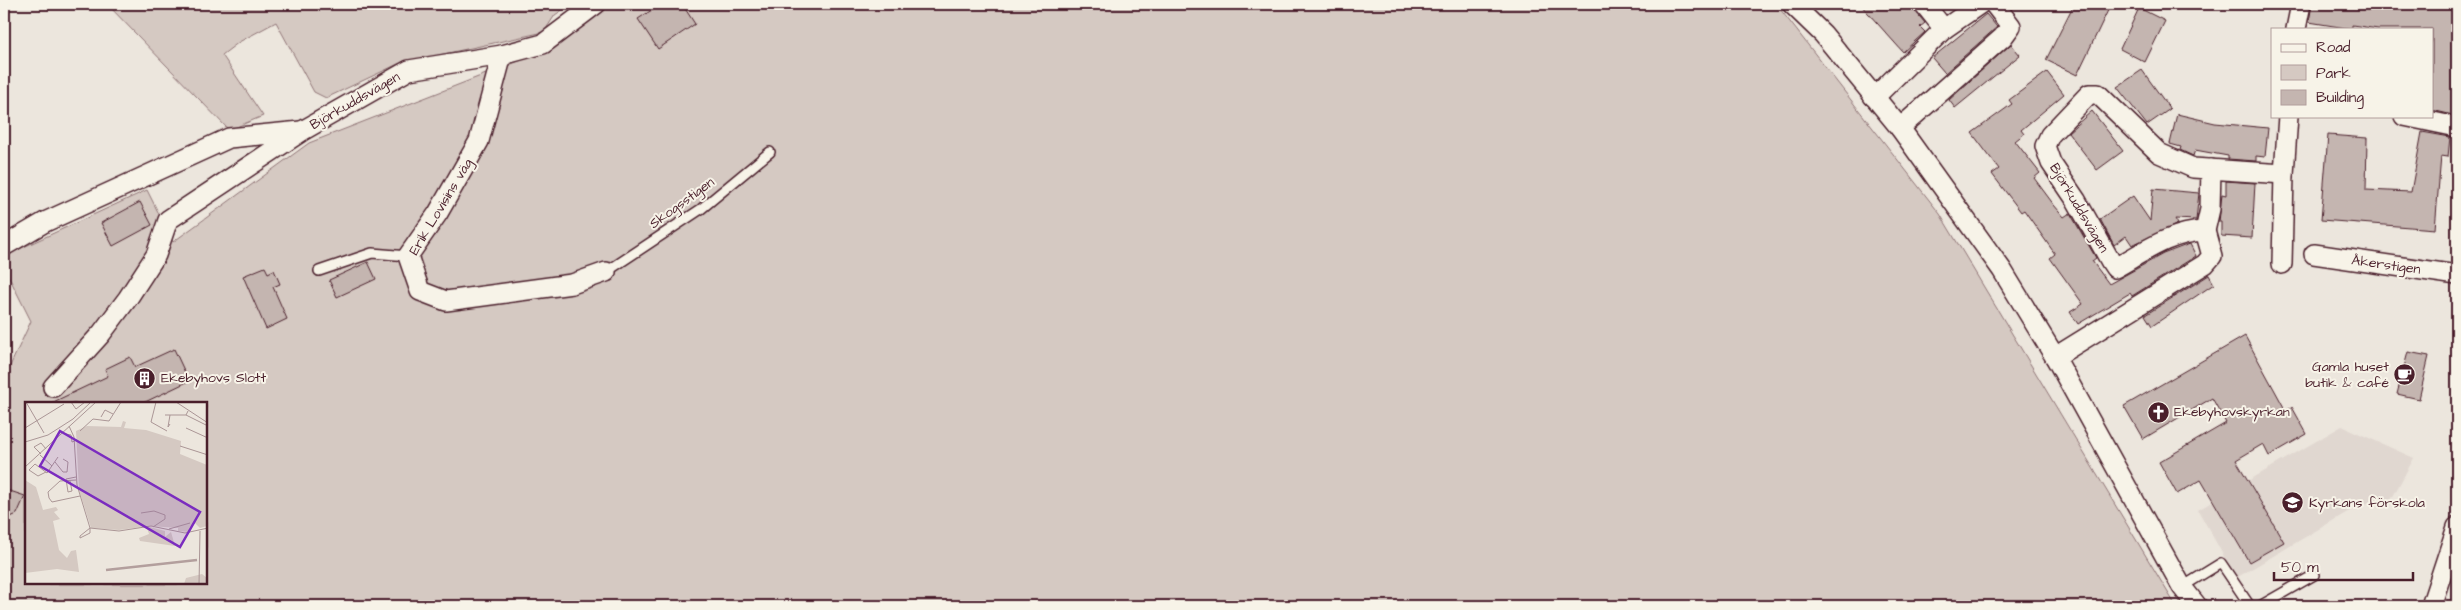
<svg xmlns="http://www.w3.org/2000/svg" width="2461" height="610" font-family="'Architects Daughter',sans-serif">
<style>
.built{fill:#e0d7d0}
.green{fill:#d5c9c2;stroke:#907476;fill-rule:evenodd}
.building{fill:#c4b5b0;stroke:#4a1f2b}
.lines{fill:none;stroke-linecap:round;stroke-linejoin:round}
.service-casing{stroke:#4a1f2b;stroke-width:12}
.minor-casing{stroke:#4a1f2b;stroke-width:22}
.service{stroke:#f7f3e8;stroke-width:9}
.minor{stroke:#f7f3e8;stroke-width:19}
.labels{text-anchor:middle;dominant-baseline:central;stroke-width:4;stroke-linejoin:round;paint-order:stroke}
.street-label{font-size:14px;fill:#4a1f2b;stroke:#f7f3e8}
.poi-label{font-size:14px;fill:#4a1f2b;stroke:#f7f3e8;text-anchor:start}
.inset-river{fill:none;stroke:#b39f9d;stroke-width:2.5}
.inset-road{fill:none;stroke:#ab9696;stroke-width:1}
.view{fill:#7b2cbf;fill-opacity:0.15;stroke:#7b2cbf;stroke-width:2.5}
.inset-edge{fill:none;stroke:#4a1f2b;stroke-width:2.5}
</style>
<rect width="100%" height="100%" fill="#ece6dd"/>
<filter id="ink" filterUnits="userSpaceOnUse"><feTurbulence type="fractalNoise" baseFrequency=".02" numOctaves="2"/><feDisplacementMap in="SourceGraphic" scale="10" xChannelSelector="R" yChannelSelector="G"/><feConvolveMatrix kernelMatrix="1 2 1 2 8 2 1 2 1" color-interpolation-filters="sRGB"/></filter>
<g filter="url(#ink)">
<path class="built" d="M2342 426 2414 458 2391 500 2361 504 2236 578 2198 510Z"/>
<g class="green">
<path d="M107 4H571L555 15 544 32 398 64 326 98 314 92 276 22 239 42 222 55 263 116 229 130Z"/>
<path d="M609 4H1776L1940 214 2176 606H4V379L31 321 4 267V256L147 190 173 242 309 143 550 49ZM26 404H206V584H26Z"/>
</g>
<g class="building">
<path d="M661 4H682L695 24 658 49 638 19Z"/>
<path d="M1860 4H1913L1915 11 1925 23 1920 27 1925 32 1903 52Z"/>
<path d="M2074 4H2111L2077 75 2046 60Z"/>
<path d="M2312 4H2421L2439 6 2440 4 2457 6V116L2432 110V29H2378L2352 25V29L2309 22Z"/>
<path d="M2139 8 2165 21 2145 62 2120 49Z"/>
<path d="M1986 14 1997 27 1945 73 1932 58Z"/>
<path d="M2011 44 2020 55 1955 108 1949 100Z"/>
<path d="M2142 70 2170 109 2147 125 2117 87Z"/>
<path d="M2047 72 2064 94 2021 130 2024 134 2015 141 2040 173 2034 178 2054 205 2064 217 2070 213 2096 258 2092 261 2109 284 2163 254 2184 246 2190 244 2196 256 2132 296 2130 293 2078 324 2070 312 2083 304 2050 258 2055 254 2024 210 2021 212 1992 174 1999 169 1972 133 2012 104 2009 100Z"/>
<path d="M2092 111 2123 151 2097 170 2068 132Z"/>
<path d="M2177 114 2215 123 2268 128 2265 157 2256 156V161L2228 159V156L2195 150 2193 156 2180 150 2181 147 2170 144Z"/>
<path d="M2422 132 2450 137 2448 157 2441 156 2435 229 2321 220 2328 135 2367 138 2366 190 2411 192Z"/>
<path d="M2226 181 2255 183 2252 238 2221 236V222H2219L2222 194 2226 195Z"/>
<path d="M2153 189 2199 193 2196 220 2175 219 2178 224 2132 245 2126 236 2114 245 2100 219 2133 196 2150 221Z"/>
<path d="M140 202 152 225 113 246 101 223Z"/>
<path d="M368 262 376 279 337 297 329 280Z"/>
<path d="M265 267 268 273 274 270 280 284 273 287 287 319 266 329 243 276Z"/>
<path d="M2209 275 2214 284 2152 326 2145 315Z"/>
<path d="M2245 336 2286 411 2292 407 2307 434 2269 456 2263 444 2236 460 2284 542 2249 562 2201 480 2177 494 2159 462 2226 423 2212 398 2143 439 2124 406Z"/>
<path d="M174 349 189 381 141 404H49L108 376 105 369 130 357 135 367Z"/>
<path d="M2408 352 2429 356 2419 399 2397 394Z"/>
<path d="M4 489 25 496 17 514 4 520Z"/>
</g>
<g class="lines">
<defs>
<g id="service">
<path d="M319 271 372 253 408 256"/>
<path d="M606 272 701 209 770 152"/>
<path d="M2182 587 2221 563 2250 606"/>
<path d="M2260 606 2314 575"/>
</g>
<g id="minor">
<path d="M1792 4 1823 34 1900 128 2002 270 2055 357 2182 587 2197 606"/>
<path d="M1924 4 1944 29"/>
<path d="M2296 29 2301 4"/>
<path d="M502 55 479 141 438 213 408 256 420 291 446 301 572 284 606 272"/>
<path d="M1873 96 1881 91 1944 29 1980 4"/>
<path d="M2404 116 2457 127"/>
<path d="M1900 128 2003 37 2011 26 1994 4"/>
<path d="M2205 231 2210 209 2211 169"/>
<path d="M4 246 45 222 229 138 301 131"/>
<path d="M2314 254 2457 275"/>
<path d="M2282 264 2284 174 2288 116"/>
<path d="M2055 357 2205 264 2212 256 2205 231C2171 232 2145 251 2115 268L2111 262 2076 200 2051 163 2045 146 2050 135 2089 94H2098L2159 153 2193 168 2284 174"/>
<path d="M53 387 101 334 128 298 156 255 168 220 302 131 409 70 502 55 543 44 596 4"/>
<path d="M2431 606 2457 527"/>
</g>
</defs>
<use href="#service" class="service-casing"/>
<use href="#minor" class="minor-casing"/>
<use href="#service" class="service"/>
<use href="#minor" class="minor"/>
</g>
</g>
<defs>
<symbol id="cafe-disc" viewBox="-11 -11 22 22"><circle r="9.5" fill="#4a1f2b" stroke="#f7f3e8"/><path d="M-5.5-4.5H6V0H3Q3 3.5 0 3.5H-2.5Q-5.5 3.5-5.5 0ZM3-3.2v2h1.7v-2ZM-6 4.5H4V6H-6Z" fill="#fff"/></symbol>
<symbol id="building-disc" viewBox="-11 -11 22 22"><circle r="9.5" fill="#4a1f2b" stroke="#f7f3e8"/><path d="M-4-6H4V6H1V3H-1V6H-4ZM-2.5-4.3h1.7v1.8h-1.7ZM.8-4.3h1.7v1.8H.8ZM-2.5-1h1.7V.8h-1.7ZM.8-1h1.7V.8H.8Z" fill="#fff"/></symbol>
<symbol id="church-disc" viewBox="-11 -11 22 22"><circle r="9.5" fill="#4a1f2b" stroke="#f7f3e8"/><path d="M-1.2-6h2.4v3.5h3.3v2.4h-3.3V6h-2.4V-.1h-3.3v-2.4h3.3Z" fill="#fff"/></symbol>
<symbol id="school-disc" viewBox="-11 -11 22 22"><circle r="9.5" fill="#4a1f2b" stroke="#f7f3e8"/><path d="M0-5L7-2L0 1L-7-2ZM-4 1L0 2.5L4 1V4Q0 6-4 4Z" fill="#fff"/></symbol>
</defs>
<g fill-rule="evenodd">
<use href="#cafe-disc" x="2392" y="362" width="25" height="25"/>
<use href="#building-disc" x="132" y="366" width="25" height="25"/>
<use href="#church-disc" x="2146" y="400" width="25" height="25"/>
<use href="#school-disc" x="2280" y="490" width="25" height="25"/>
</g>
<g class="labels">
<g class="street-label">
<text transform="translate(355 101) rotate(-30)">Björkuddsvägen</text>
<text transform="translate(682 203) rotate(-36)">Skogsstigen</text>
<text transform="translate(441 207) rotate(-59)">Erik Lovisins väg</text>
<text transform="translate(2079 208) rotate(59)">Björkuddsvägen</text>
<text transform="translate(2386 265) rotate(8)">Åkerstigen</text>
</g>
<g class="poi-label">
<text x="2389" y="367" text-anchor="end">Gamla huset<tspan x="2389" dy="16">butik &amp; café</tspan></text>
<text x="161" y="378">Ekebyhovs Slott</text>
<text x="2174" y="412">Ekebyhovskyrkan</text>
<text x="2309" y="503">Kyrkans förskola</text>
</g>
</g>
<g transform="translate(25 402)">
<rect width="182" height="182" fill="#ece6dd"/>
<path d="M98 19 101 20 99 26 121 28 156 39 155 52 182 63V124L175 126 170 121 164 126V130L153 129V126L125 124 94 128 66 126 54 88 51 29 62 24 96 25ZM0 78 11 85 18 108 31 105 33 108 29 110 35 117 28 119 34 148 42 156 46 149 51 148 54 170 32 167 0 171ZM125 125 140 129V135L146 130 150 144 115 139 114 136 124 132 122 126ZM177 172 182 176V182H159L161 176Z" fill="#d5c9c2"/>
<path class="inset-river" d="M81 168 172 158"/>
<path class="inset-road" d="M1 0 19 31M46 0 51 7 60 0M131 0 126 20 142 29M151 0 183 21M140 13H161L163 9M161 13 181 23M76 15 80 8 88 12M145 22 143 25 145 13M44 24 49 35 52 83 65 126 94 129 126 124 160 131 183 126M0 26 39 2M161 26 183 36M55 29 68 17 84 19 96 0M41 32 46 33 47 40 50 39M23 33 48 17 66 0M0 40 23 33M155 44 183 53M16 52 9 45 16 41 21 47M15 53 27 64M30 60 38 70H42L43 60 38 57M0 65 71 0M21 70 13 74 4 68 10 62 22 71 33 55M51 78 35 79 23 90 24 96 27 100 55 94M45 79 47 89 43 90 41 77 51 75M116 111 129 109 140 113V117L128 125M65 126V131L55 136V134ZM144 127 165 121M174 183 175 129"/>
<path class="view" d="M35 29 175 110 155 145 15 64Z"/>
<rect width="182" height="182" class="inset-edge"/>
</g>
<rect width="2461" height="610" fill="none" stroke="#f7f3e8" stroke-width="20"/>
<rect x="10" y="10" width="2441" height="590" fill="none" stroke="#4a1f2b" stroke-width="2" filter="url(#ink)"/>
<rect x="2271" y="28" width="162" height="90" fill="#f7f3e8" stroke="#b29e9c"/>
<rect x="2281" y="44" width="25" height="8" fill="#f7f3e8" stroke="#b29e9c"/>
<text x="2316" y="52" font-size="15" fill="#4a1f2b">Road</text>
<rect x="2281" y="65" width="25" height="15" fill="#d5c9c2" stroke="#b29e9c"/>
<text x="2316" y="78" font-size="15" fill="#4a1f2b">Park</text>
<rect x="2281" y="90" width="25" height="15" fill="#c4b5b0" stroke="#b29e9c"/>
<text x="2316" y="102" font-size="15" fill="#4a1f2b">Building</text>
<path d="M2274 572v8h139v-8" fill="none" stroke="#4a1f2b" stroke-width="2.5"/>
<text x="2281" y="572" font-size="15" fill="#4a1f2b" stroke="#f7f3e8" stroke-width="4" paint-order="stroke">50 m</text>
</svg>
